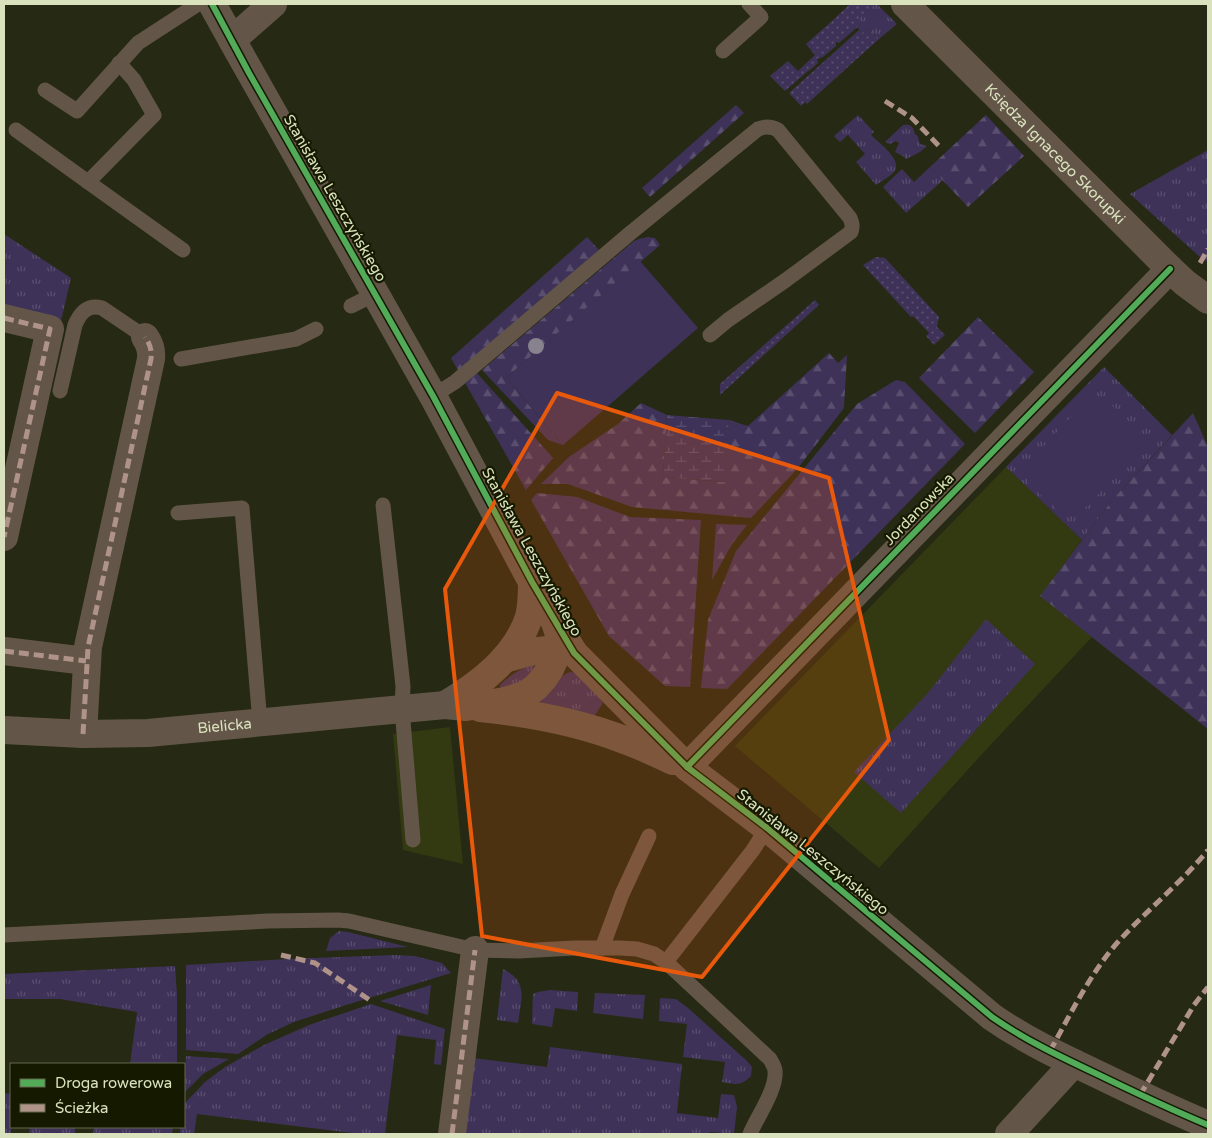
<svg xmlns="http://www.w3.org/2000/svg" width="1212" height="1138" font-family="'Varela Round',sans-serif">
<style>
.built{fill:#333910}
.grass{fill:url(#grass-tufts)}
.forest{fill:url(#forest-firs)}
.wetland{fill:url(#wetland-marsh)}
.garden{fill:url(#garden-dots)}
.pitch{fill:#3f3259}
.lines{fill:none;stroke-linecap:round;stroke-linejoin:round}
.service{stroke:#635649;stroke-width:15}
.minor{stroke:#635649;stroke-width:28}
.tertiary{stroke:#635649;stroke-width:28}
.quiet{stroke:#af9288;stroke-width:5;stroke-dasharray:10 5;stroke-linecap:butt}
.cycleway-casing{stroke:#151900;stroke-width:9}
.cycleway{stroke:#51ab58;stroke-width:6}
.tree{fill:#86828e}
.marked{fill:#e8590c;fill-opacity:0.2;stroke:#e8590c;stroke-width:4;stroke-linejoin:round}
.labels{text-anchor:middle;dominant-baseline:central;stroke-width:4.5;stroke-linejoin:round;paint-order:stroke}
.street-label{font-size:15px;fill:#dae2bd;stroke:#151900}
</style>
<defs>
<pattern id="grass-tufts" width="24" height="20" patternUnits="userSpaceOnUse" patternTransform="scale(1.25)"><rect width="24" height="20" fill="#3f3259"/><path d="M3 7l-1-3M5 7V3M7 7l1-3M15 17l-1-3M17 17v-4M19 17l1-3" fill="none" stroke="#5a4f6f"/></pattern>
<pattern id="forest-firs" width="22" height="20" patternUnits="userSpaceOnUse" patternTransform="scale(1.25)"><rect width="22" height="20" fill="#3f3259"/><path d="M5 1l3.5 6h-7zM16 11l3.5 6h-7z" fill="#5a4f6f"/></pattern>
<pattern id="wetland-marsh" width="20" height="14" patternUnits="userSpaceOnUse" patternTransform="scale(1.25)"><rect width="20" height="14" fill="#3f3259"/><path d="M1 5h8M5 5V1M11 12h8M15 12V8" fill="none" stroke="#5a4f6f"/></pattern>
<pattern id="garden-dots" width="8" height="8" patternUnits="userSpaceOnUse" patternTransform="scale(1.25)"><rect width="8" height="8" fill="#3f3259"/><path d="M2 2h.1M6 6h.1" fill="none" stroke="#5a4f6f" stroke-width="1.8" stroke-linecap="round"/></pattern>
</defs>
<rect width="100%" height="100%" fill="#262913"/>
<g class="built">
<path d="M1006 467 1082 540 1041 596 1092 637 983 753 879 868 735 746Z"/>
<path d="M450 727 463 864 403 850 393 734Z"/>
</g>
<g class="grass">
<path d="M875 4H877L897 24 879 39 868 28 862 33 857 27 861 24 859 18Z"/>
<path d="M858 115 874 132 871 135C879 143 905 161 893 173 888 178 881 181 876 185L856 162 865 154 848 135 840 142 834 136Z"/>
<path d="M903 125C911 124 913 126 915 134 919 136 918 139 920 144L927 146 920 152 906 159 903 156 895 152 899 143 896 141 890 144 885 142Z"/>
<path d="M1208 150V262L1200 257 1130 194Z"/>
<path d="M930 167 943 180 906 213 883 187 902 169 914 182Z"/>
<path d="M4 234 71 278 61 321 4 307Z"/>
<path d="M1104 367 1172 435 1114 498 1082 540 1006 467Z"/>
<path d="M986 619 1035 664 901 813 854 772 927 694Z"/>
<path d="M533 664 535 668C529 676 519 687 508 689 506 689 503 688 500 688V685C509 676 520 669 533 664Z"/>
<path d="M570 672C583 672 595 693 603 703L593 718 535 701 565 674Z"/>
<path d="M339 931 348 932 408 947 326 951 330 938Z"/>
<path d="M394 955 415 956 442 963 451 973 346 1005 294 1022 268 1034 238 1054 186 1050V965L287 959Z"/>
<path d="M175 966 177 995V1064H130L137 1012 60 999H4V974Z"/>
<path d="M503 969C529 982 521 999 518 1023L497 1020Z"/>
<path d="M431 985 428 1015 380 1001Z"/>
<path d="M550 990 578 992 577 1011 555 1008 552 1027 532 1024 533 994 538 992Z"/>
<path d="M595 993 645 995 643 1019 593 1013Z"/>
<path d="M660 998 676 999 688 1008 747 1061 752 1067 751 1076C740 1087 736 1084 722 1082L725 1062 683 1057 687 1024 659 1021Z"/>
<path d="M371 1004 445 1029 441 1065 434 1064 436 1040 397 1035 385 1134H361L197 1114 194 1134H180V1127H184V1104L205 1082 225 1067 264 1045 309 1025Z"/>
<path d="M550 1047 682 1064 677 1113 718 1118 721 1094 734 1095 737 1107 734 1134 710 1132 709 1134H474L464 1133 472 1058 547 1067Z"/>
<path d="M186 1056 229 1059 203 1074 184 1093Z"/>
<path d="M4 1093 11 1094V1134H4Z"/>
<path d="M30 1127H75V1134H29Z"/>
<path d="M94 1127H173L172 1134H93Z"/>
</g>
<g class="forest">
<path d="M736 105 744 113 650 197 642 188Z"/>
<path d="M986 115 1024 156 968 207 930 167Z"/>
<path d="M587 237 599 250 459 372 451 358Z"/>
<path d="M648 237 655 238 660 245 506 378 563 445 548 440 482 370 634 241 639 239Z"/>
<path d="M978 317 1034 372 975 433 919 378Z"/>
<path d="M829 353 838 363 847 355 844 408 798 468 751 518 632 507 568 484H541L569 457 618 424 641 403 667 415 663 477 724 482 729 420 748 426Z"/>
<path d="M476 372 553 458 526 490 464 381Z"/>
<path d="M896 380 905 382 965 444 727 689 701 688 708 620 736 551 857 404Z"/>
<path d="M1193 413 1208 447V729L1040 596 1114 498Z"/>
<path d="M537 493 577 497 630 517 701 520 690 687 665 686 609 636 531 500Z"/>
<path d="M716 524 747 525 732 544 712 580Z"/>
</g>
<path class="wetland" d="M667 415 729 420 725 482 663 477Z"/>
<g class="garden">
<path d="M850 4H875L860 18 861 24 839 43 836 42V46L823 57 817 59 818 63 810 70 808 71 785 91 770 76 788 61 798 71 815 55 806 44 832 21Z"/>
<path d="M868 28 879 39 807 104 805 102 801 106 789 93 859 30 862 33Z"/>
<path d="M876 257 885 258 939 317 937 327 945 335 934 345 926 336 929 333 913 316 911 317 863 265Z"/>
<path d="M815 300 819 305 720 395V384Z"/>
</g>
<g class="pitch">
<path d="M640 261 698 328 563 445 506 378Z"/>
<path d="M1096 400 1105 401 1109 403 1135 427 1138 435V443L1134 457 1083 510C1074 515 1068 516 1059 511L1029 484C1025 475 1027 467 1032 459L1080 407 1087 402Z"/>
</g>
<g class="lines">
<g class="service">
<path d="M723 51 761 17 749 4"/>
<path d="M119 63 134 80 154 115 88 182 183 250"/>
<path d="M45 90 77 111 138 43 198 4"/>
<path d="M16 130 88 182"/>
<path d="M351 306 375 294"/>
<path d="M181 359 296 339 316 329"/>
<path d="M60 391 75 325C80 313 87 304 102 308L145 337"/>
<path d="M433 396 455 382 474 366 628 235 758 129C765 126 771 126 778 130L850 218C852 223 853 226 851 232L786 280 728 320 710 335"/>
<path d="M383 505 403 686 402 709 413 840"/>
<path d="M178 513 242 508 260 723"/>
<path d="M4 935 268 921 338 920 349 921 475 950 518 951 575 948H620L637 949 654 954 666 962 770 1059C772 1063 775 1067 775 1071 777 1089 757 1117 750 1134"/>
<path d="M602 948 622 894 649 836"/>
<path d="M666 962 753 850 767 828"/>
</g>
<g class="minor">
<path d="M212 4 232 40"/>
<path id="s1" d="M905 4 1170 269 1185 283 1208 300"/>
<path d="M4 318 50 329 4 537"/>
<path d="M555 622 574 653 687 767 767 828 992 1017C1025 1040 1061 1057 1097 1074 1134 1092 1170 1109 1208 1125"/>
<path d="M4 651 86 661"/>
<path d="M504 659 529 652 557 649 574 653"/>
<path d="M480 708C530 713 580 722 627 741 643 747 658 754 673 761"/>
<path d="M83 734 88 647 151 359C152 350 150 344 145 337"/>
<path d="M687 767 1170 269"/>
<path d="M452 1134 475 950"/>
<path d="M1009 1134 1074 1063"/>
</g>
<g class="tertiary">
<path d="M445 705C480 684 516 657 529 617 532 605 532 594 532 582"/>
<path id="s2" d="M4 730 83 734 148 733 445 705 466 707 505 701 525 695 536 687 544 678 550 669 555 658 559 644V635L555 622 532 582 433 396 232 40 273 4"/>
</g>
<g class="quiet">
<path d="M885 101 912 118 940 147"/>
<path d="M1200 263 1208 249"/>
<path d="M4 318 50 329 4 537"/>
<path d="M4 651 86 661"/>
<path d="M83 734 88 647 151 359C152 350 150 344 145 337"/>
<path d="M281 955 315 963 371 1001"/>
<path d="M1050 1051C1070 1015 1090 974 1117 943 1146 911 1180 884 1208 850"/>
<path d="M1140 1095 1194 1005 1208 987"/>
<path d="M452 1134 475 950"/>
</g>
<defs>
<g id="cycleway">
<path d="M212 4 249 73 433 396 532 582 574 653 687 767 767 828 992 1017C1025 1040 1061 1057 1097 1074 1134 1092 1170 1109 1208 1125"/>
<path d="M687 767 1170 269"/>
</g>
</defs>
<use href="#cycleway" class="cycleway-casing"/>
<use href="#cycleway" class="cycleway"/>
</g>
<circle class="tree" cx="536" cy="346" r="8"/>
<path class="marked" d="M557 393 829 478 889 740 702 977 482 936 445 589Z"/>
<g class="labels">
<g class="street-label">
<text stroke="none"><textPath href="#s1" startOffset="212">Księdza Ignacego Skorupki</textPath></text>
<text transform="translate(335 198) rotate(60)">Stanisława Leszczyńskiego</text>
<text transform="translate(919 509) rotate(-46)">Jordanowska</text>
<text transform="translate(532 552) rotate(61)">Stanisława Leszczyńskiego</text>
<text stroke="none"><textPath href="#s2" startOffset="221">Bielicka</textPath></text>
<text transform="translate(813 852) rotate(39)">Stanisława Leszczyńskiego</text>
</g>
</g>
<rect width="1212" height="1138" fill="none" stroke="#dae2bd" stroke-width="10"/>
<rect x="10" y="1063" width="175" height="65" fill="#151900" stroke="#64694c"/>
<rect x="20" y="1079" width="25" height="8" fill="#51ab58" stroke="#64694c"/>
<text x="55" y="1088" font-size="15" fill="#dae2bd">Droga rowerowa</text>
<rect x="20" y="1104" width="25" height="8" fill="#af9288" stroke="#64694c"/>
<text x="55" y="1113" font-size="15" fill="#dae2bd">Ścieżka</text>
</svg>
